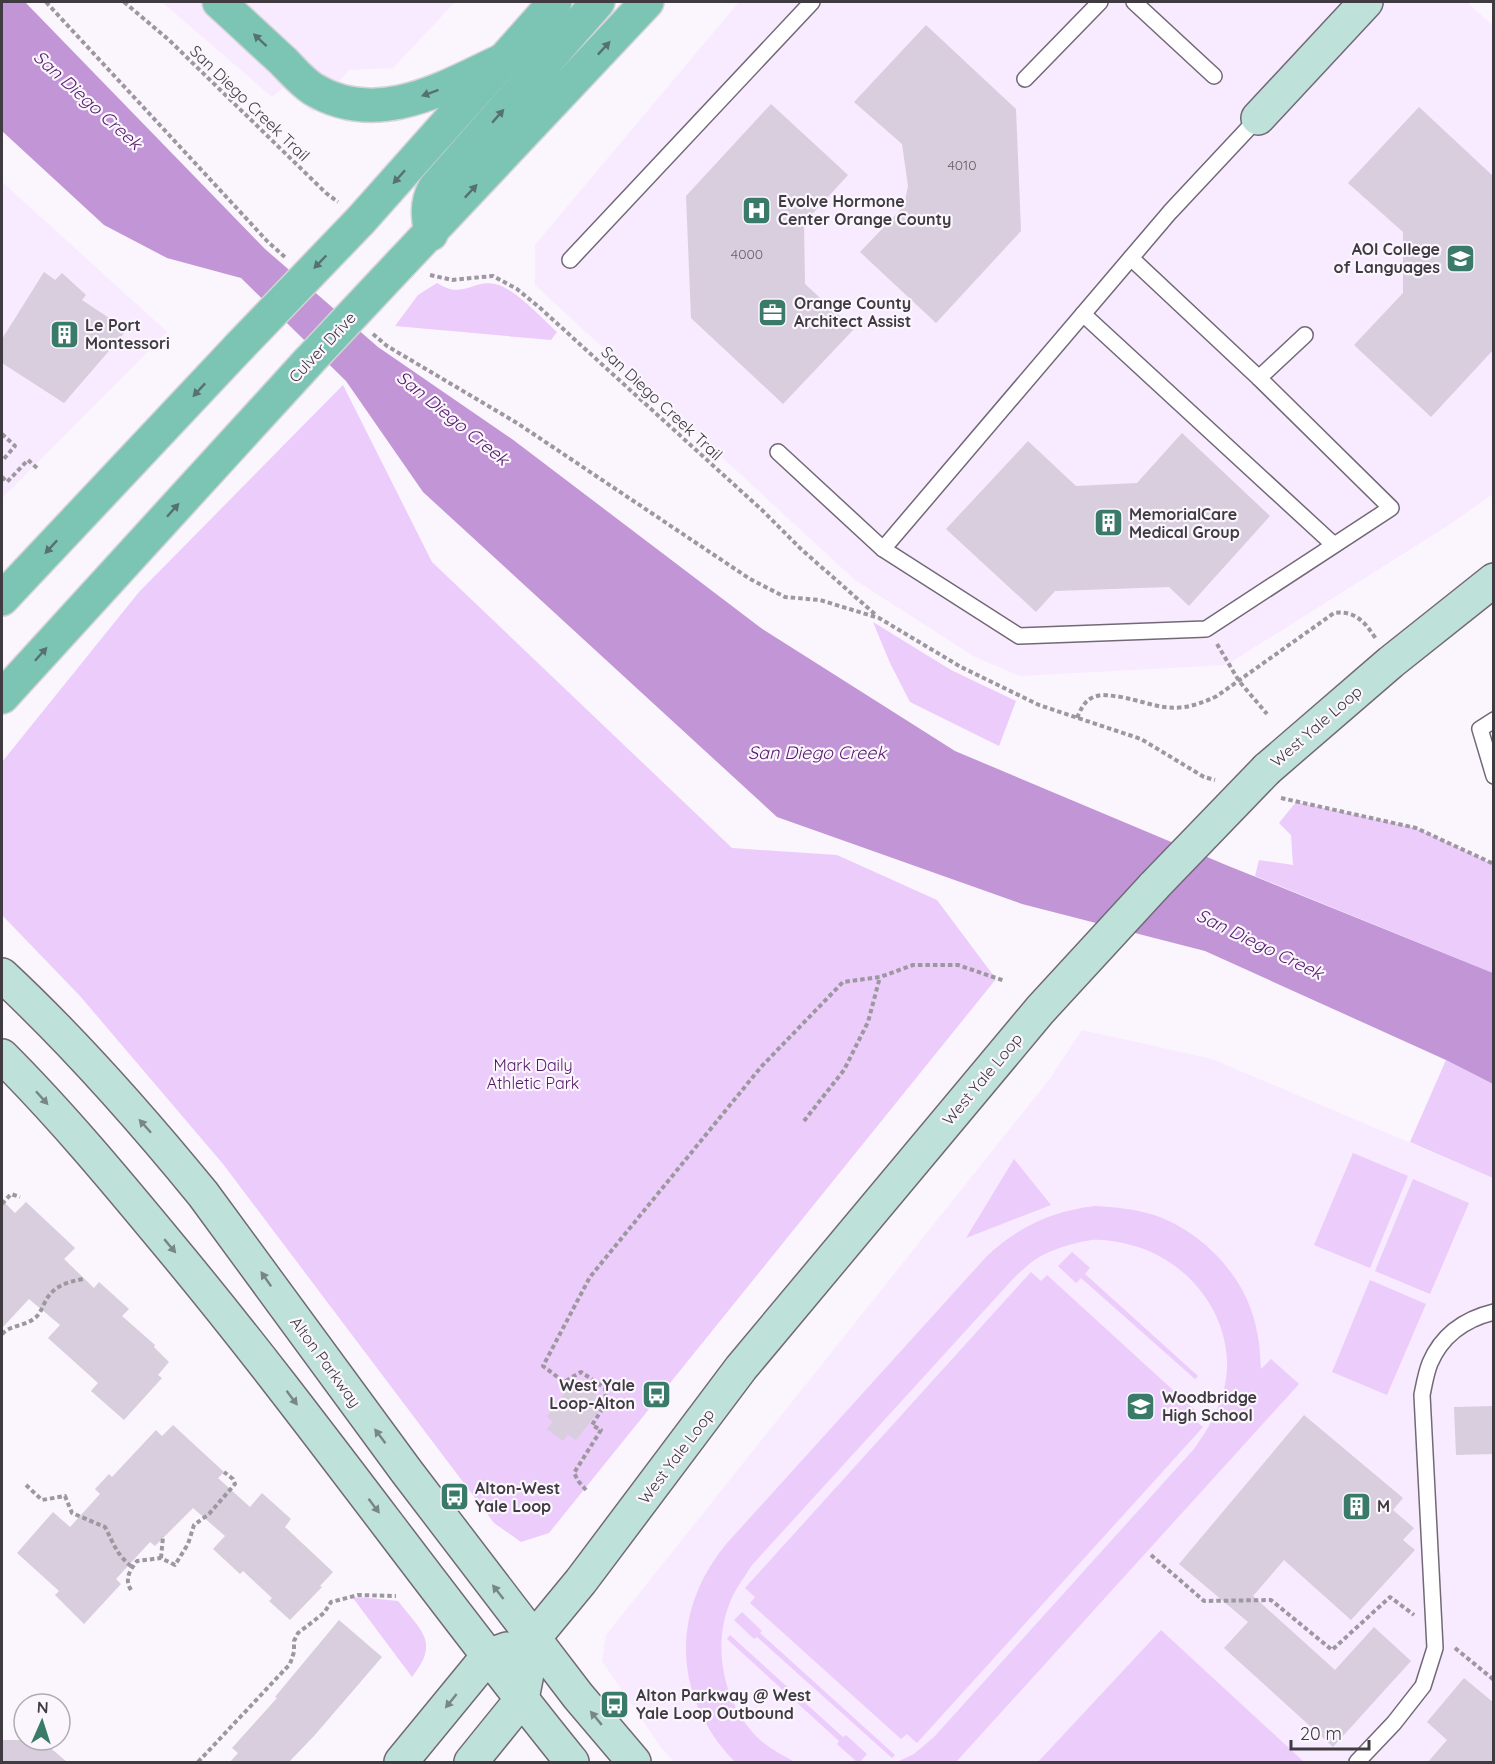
<svg xmlns="http://www.w3.org/2000/svg" width="1495" height="1764" font-family="Quicksand,sans-serif">
<style>
.built{fill:#f8eaff}
.green{fill:#ebccfa}
.water{fill:#c295d6}
.building{fill:#d8cedd}
.lines{fill:none;stroke-linecap:round;stroke-linejoin:round}
.service-casing{stroke:#726976;stroke-width:18}
.secondary-casing{stroke:#726976;stroke-width:36}
.primary-casing{stroke:#d5d4d5;stroke-width:36}
.path{stroke:#9d989f;stroke-width:4;stroke-dasharray:4.5 3;stroke-linecap:butt}
.service{stroke:#fff;stroke-width:15}
.secondary{stroke:#bee2da;stroke-width:33}
.primary{stroke:#7cc5b4;stroke-width:33}
.secondary-bridge-casing{stroke:#726976;stroke-width:36;stroke-linecap:butt}
.primary-bridge-casing{stroke:#d5d4d5;stroke-width:36;stroke-linecap:butt}
.secondary-bridge{stroke:#bee2da;stroke-width:33}
.primary-bridge{stroke:#7cc5b4;stroke-width:33}
.oneway{fill:#57726e}
.oneway2{fill:#788685}
.labels{text-anchor:middle;dominant-baseline:central;stroke-width:4.5;stroke-linejoin:round;paint-order:stroke}
.number-label{font-size:14px;fill:#656067}
.street-label{font-size:16px;fill:#3f3b40;stroke:#fbf5fe}
.poi-label{font-size:16px;font-weight:bold;fill:#3f3b40;stroke:#fbf5fe;text-anchor:start}
.park-label{font-size:16px;fill:#511866;stroke:#fbf5fe}
.water-label{font-size:18px;font-style:italic;fill:#531b69;stroke:#fbf5fe}
</style>
<rect width="100%" height="100%" fill="#fbf5fe"/>
<g class="built">
<path d="M162 2H455L393 68 349 70 313 112 283 88 272 97Z"/>
<path d="M739 2H1467L1493 26V494L1446 527 1226 665 1020 676 975 657 855 580 535 285V245Z"/>
<path d="M2 182 167 332 2 498Z"/>
<path d="M1082 1030 1212 1059 1493 1178V1762H674L660 1746 602 1661 606 1635 1049 1080Z"/>
</g>
<g class="green">
<path d="M437 283C463 300 473 279 495 284 516 289 541 318 557 332L551 340 395 326 418 295Z"/>
<path d="M343 385 432 562 732 848 837 855 937 900 996 979 549 1533 521 1542 494 1523 223 1164 80 996 2 915V762L139 592Z"/>
<path d="M873 622 951 670 1016 701 999 746 910 702 890 663Z"/>
<path d="M1296 802 1416 828 1493 864V973L1255 876 1259 860 1293 865 1291 835 1279 823Z"/>
<path d="M1446 1060 1493 1084V1178L1410 1142Z"/>
<path d="M1353 1153 1408 1176 1370 1268 1314 1245Z"/>
<path d="M1014 1159 1051 1205 966 1238Z"/>
<path d="M1413 1179 1469 1203 1430 1294 1375 1271Z"/>
<path d="M1095 1206C1115 1207 1135 1209 1154 1215 1204 1232 1248 1279 1257 1332 1260 1344 1260 1357 1261 1369L1271 1359 1299 1384 956 1762H897L914 1754 934 1737 1194 1449C1213 1423 1228 1394 1227 1361 1225 1303 1179 1254 1123 1243 1113 1241 1101 1239 1091 1240 1077 1242 1060 1247 1047 1253 1033 1259 1022 1270 1011 1281L752 1565C744 1578 734 1590 729 1605 712 1648 724 1704 757 1737 768 1748 782 1755 795 1762H735C673 1698 669 1611 728 1542L987 1256C1018 1227 1052 1211 1095 1206Z"/>
<path d="M1072 1252 1090 1268 1085 1274 1198 1376 1195 1379 1081 1278 1076 1283 1058 1266Z"/>
<path d="M1031 1272 1041 1281 1047 1275 1197 1412 1192 1418 1203 1427 917 1743 907 1734 901 1739 750 1603 755 1597 745 1588Z"/>
<path d="M1370 1280 1426 1304 1387 1395 1332 1372Z"/>
<path d="M359 1597 398 1601C422 1632 440 1642 412 1677L353 1598Z"/>
<path d="M742 1612 762 1631 760 1633 895 1755 892 1758 757 1637 754 1639 734 1620Z"/>
<path d="M1161 1630 1304 1762H1038Z"/>
<path d="M730 1635 843 1737 846 1735 867 1754 860 1762H857L837 1744 839 1741 727 1639Z"/>
</g>
<path class="water" d="M2 2H25L265 249 378 347 512 439 761 628 955 751 1226 865 1493 973V1084L1446 1060 1205 951 1022 904 777 817 423 492 346 381 241 278 167 258 104 225 2 131Z"/>
<g class="building">
<path d="M926 25 1016 109 1021 231 936 323 860 252 904 206 908 186 902 144 854 102Z"/>
<path d="M771 104 848 175 804 223 805 284 854 329 783 404 691 318 686 196Z"/>
<path d="M1419 107 1494 177V349L1431 417 1354 345 1403 293V232L1348 183Z"/>
<path d="M44 272 55 280 62 273 86 295 82 300 127 330 64 403 2 363V339Z"/>
<path d="M1182 433 1270 516 1189 606 1169 587 1055 591 1036 612 946 529 1028 441 1076 486 1137 483Z"/>
<path d="M2 1200 15 1213 26 1202 75 1248 64 1259 94 1288 99 1282 129 1309 122 1316 155 1345 154 1347 169 1362 158 1375 162 1378 124 1420 91 1391 98 1383 48 1338 60 1325 29 1299 2 1328Z"/>
<path d="M582 1384 599 1397 595 1402 601 1408 576 1440 568 1434 563 1441 547 1429 553 1422 547 1417 571 1385 578 1390Z"/>
<path d="M1494 1406V1454L1456 1455 1454 1407Z"/>
<path d="M1304 1415 1403 1498 1393 1510 1414 1528 1403 1540 1415 1550 1351 1620 1284 1560 1253 1596 1335 1670 1374 1627 1411 1661 1333 1747 1224 1648 1248 1622 1179 1564Z"/>
<path d="M173 1425 224 1472 218 1478 250 1507 262 1493 291 1519 285 1527 333 1572 320 1586 322 1587 290 1620 269 1601 272 1598 243 1571 240 1574 213 1549 225 1536 193 1508 155 1546 150 1542 116 1579 121 1584 84 1624 55 1595 59 1591 17 1553 53 1512 70 1527 100 1494 95 1489 109 1474 112 1477 156 1430 162 1436Z"/>
<path d="M339 1620 382 1657 314 1736 289 1762H230L238 1753 232 1748 277 1698 275 1697Z"/>
<path d="M1464 1678 1494 1703V1762H1428L1447 1740 1427 1722Z"/>
<path d="M2 1740H41L67 1762H2Z"/>
</g>
<g class="lines">
<defs>
<g id="service">
<path d="M1134 2 1214 76"/>
<path d="M1025 79 1100 2"/>
<path d="M1131 258 1259 378"/>
<path d="M570 260 812 2"/>
<path d="M1083 314 1334 545"/>
<path d="M778 452 883 549 1019 636 1206 629 1391 508 1259 378 1305 335"/>
<path d="M883 549 1170 212 1258 118"/>
<path d="M1494 720 1480 729 1494 776"/>
<path d="M1357 1762 1394 1723 1423 1686 1435 1648 1422 1395C1424 1385 1426 1373 1430 1363 1442 1335 1465 1319 1494 1312"/>
</g>
<g id="secondary">
<path d="M1258 118 1366 2"/>
<path d="M1267 769 1391 662 1494 580"/>
<path d="M2 975C74 1042 140 1117 203 1194L407 1472 578 1696 634 1762"/>
<path d="M2 1056C61 1115 115 1180 168 1244 308 1412 434 1592 572 1762"/>
<path d="M401 1762 488 1656 507 1649"/>
<path d="M471 1762 522 1699 534 1638 581 1581 741 1368 1040 1010 1155 885"/>
</g>
<g id="primary">
<path d="M219 2C240 21 261 41 283 61 292 70 302 82 313 89 377 128 444 88 503 60"/>
<path d="M361 220 555 2"/>
<path d="M431 234C428 217 426 204 434 189L598 2"/>
<path d="M402 262 647 2"/>
<path d="M2 599 239 347"/>
<path d="M2 697 308 362"/>
</g>
</defs>
<use href="#service" class="service-casing"/>
<use href="#secondary" class="secondary-casing"/>
<use href="#primary" class="primary-casing"/>
<g class="path">
<path d="M46 2 268 242 286 258"/>
<path d="M124 2 169 40 326 193 338 202"/>
<path d="M430 275 452 280 493 276 517 289 539 307 763 511 801 549 877 616"/>
<path d="M373 334 387 346 517 423 750 579 785 597 820 600 879 618 961 667 1039 705 1141 739 1204 777 1215 780"/>
<path d="M2 434 15 446 2 461"/>
<path d="M2 477 7 482 28 460 37 468"/>
<path d="M1217 644 1239 681 1267 714"/>
<path d="M1077 718C1083 704 1087 697 1102 695 1151 697 1164 722 1217 696L1334 613C1355 610 1365 622 1376 639"/>
<path d="M1281 798 1416 828 1494 864"/>
<path d="M804 1121 844 1070 868 1022 880 977"/>
<path d="M2 1204 11 1194 20 1197"/>
<path d="M2 1334C11 1325 25 1326 35 1318 40 1314 42 1308 45 1302 53 1286 67 1282 83 1279"/>
<path d="M26 1485 42 1500 65 1496 72 1513 105 1527C114 1544 116 1554 132 1567"/>
<path d="M586 1490 579 1482 574 1473 601 1430 592 1425 606 1403 605 1388 581 1372 564 1382 543 1366 590 1277 761 1067 843 982 880 977 913 965H958L1005 981"/>
<path d="M1151 1555 1204 1601 1271 1600 1332 1650 1390 1597 1414 1615"/>
<path d="M161 1558 163 1537"/>
<path d="M131 1590C124 1579 130 1570 137 1561L161 1558 175 1565 188 1544 194 1525 209 1514 235 1484 233 1479 224 1472"/>
<path d="M1455 1648 1494 1680"/>
<path d="M198 1762 290 1664 294 1652V1641L298 1633 324 1613 331 1602 358 1595 396 1596"/>
</g>
<use href="#service" class="service"/>
<use href="#secondary" class="secondary"/>
<use href="#primary" class="primary"/>
<defs>
<path id="secondary-bridge" d="M1155 885 1267 769"/>
<g id="primary-bridge">
<path d="M239 347 361 220"/>
<path d="M308 362 402 262"/>
</g>
</defs>
<use href="#secondary-bridge" class="secondary-bridge-casing"/>
<use href="#primary-bridge" class="primary-bridge-casing"/>
<use href="#secondary-bridge" class="secondary-bridge"/>
<use href="#primary-bridge" class="primary-bridge"/>
</g>
<defs><path id="oneway-solid" d="M-6-.8H1V-3.2L6.5 0L1 3.2V.8H-6Z" transform="scale(1.5)"/></defs>
<g class="oneway">
<use href="#oneway-solid" transform="translate(260 40) rotate(-137)"/>
<use href="#oneway-solid" transform="translate(604 48) rotate(-47)"/>
<use href="#oneway-solid" transform="translate(430 93) rotate(160)"/>
<use href="#oneway-solid" transform="translate(498 116) rotate(-49)"/>
<use href="#oneway-solid" transform="translate(399 177) rotate(132)"/>
<use href="#oneway-solid" transform="translate(471 191) rotate(-47)"/>
<use href="#oneway-solid" transform="translate(320 262) rotate(134)"/>
<use href="#oneway-solid" transform="translate(199 390) rotate(133)"/>
<use href="#oneway-solid" transform="translate(173 510) rotate(-48)"/>
<use href="#oneway-solid" transform="translate(51 547) rotate(133)"/>
<use href="#oneway-solid" transform="translate(41 654) rotate(-48)"/>
</g>
<g class="oneway2">
<use href="#oneway-solid" transform="translate(42 1098) rotate(48)"/>
<use href="#oneway-solid" transform="translate(145 1126) rotate(-132)"/>
<use href="#oneway-solid" transform="translate(170 1246) rotate(50)"/>
<use href="#oneway-solid" transform="translate(266 1279) rotate(-125)"/>
<use href="#oneway-solid" transform="translate(292 1398) rotate(53)"/>
<use href="#oneway-solid" transform="translate(380 1436) rotate(-127)"/>
<use href="#oneway-solid" transform="translate(374 1506) rotate(53)"/>
<use href="#oneway-solid" transform="translate(498 1592) rotate(-128)"/>
<use href="#oneway-solid" transform="translate(451 1701) rotate(129)"/>
<use href="#oneway-solid" transform="translate(596 1718) rotate(-130)"/>
</g>
<defs>
<symbol id="hospital-square" viewBox="-11 -11 22 22"><rect x="-9" y="-9" width="18" height="18" rx="4" fill="#3a7a68" stroke="#fbf5fe"/><path d="M-5-5h3v3.5h4V-5h3V5h-3V1.5h-4V5h-3Z" fill="#fff"/></symbol>
<symbol id="university-square" viewBox="-11 -11 22 22"><rect x="-9" y="-9" width="18" height="18" rx="4" fill="#3a7a68" stroke="#fbf5fe"/><path d="M0-5L7-2L0 1L-7-2ZM-4 1L0 2.5L4 1V4Q0 6-4 4Z" fill="#fff"/></symbol>
<symbol id="office-square" viewBox="-11 -11 22 22"><rect x="-9" y="-9" width="18" height="18" rx="4" fill="#3a7a68" stroke="#fbf5fe"/><path d="M-6-3h4V-5.5h4V-3h4V5H-6ZM-1-4.5V-3h2v-1.5ZM-6 0V1H6V0Z" fill="#fff"/></symbol>
<symbol id="building-square" viewBox="-11 -11 22 22"><rect x="-9" y="-9" width="18" height="18" rx="4" fill="#3a7a68" stroke="#fbf5fe"/><path d="M-4-6H4V6H1V3H-1V6H-4ZM-2.5-4.3h1.7v1.8h-1.7ZM.8-4.3h1.7v1.8H.8ZM-2.5-1h1.7V.8h-1.7ZM.8-1h1.7V.8H.8Z" fill="#fff"/></symbol>
<symbol id="bus-square" viewBox="-11 -11 22 22"><rect x="-9" y="-9" width="18" height="18" rx="4" fill="#3a7a68" stroke="#fbf5fe"/><path d="M-5-6H5V4H4V6H2V4H-2V6H-4V4H-5ZM-3.5-4V0h7V-4ZM-3.5 1.2v1.5H-2V1.2ZM2 1.2v1.5H3.5V1.2Z" fill="#fff"/></symbol>
<symbol id="school-square" viewBox="-11 -11 22 22"><rect x="-9" y="-9" width="18" height="18" rx="4" fill="#3a7a68" stroke="#fbf5fe"/><path d="M0-5L7-2L0 1L-7-2ZM-4 1L0 2.5L4 1V4Q0 6-4 4Z" fill="#fff"/></symbol>
</defs>
<g fill-rule="evenodd">
<use href="#hospital-square" x="740" y="194" width="33" height="33"/>
<use href="#university-square" x="1444" y="242" width="33" height="33"/>
<use href="#office-square" x="756" y="296" width="33" height="33"/>
<use href="#building-square" x="48" y="318" width="33" height="33"/>
<use href="#building-square" x="1092" y="506" width="33" height="33"/>
<use href="#bus-square" x="640" y="1378" width="33" height="33"/>
<use href="#school-square" x="1124" y="1390" width="33" height="33"/>
<use href="#bus-square" x="438" y="1480" width="33" height="33"/>
<use href="#building-square" x="1340" y="1490" width="33" height="33"/>
<use href="#bus-square" x="598" y="1688" width="33" height="33"/>
</g>
<g class="labels">
<g class="number-label">
<text x="962" y="165">4010</text>
<text x="747" y="254">4000</text>
</g>
<g class="street-label">
<text transform="translate(250 103) rotate(44)">San Diego Creek Trail</text>
<text transform="translate(322 347) rotate(-47)">Culver Drive</text>
<text transform="translate(662 403) rotate(43)">San Diego Creek Trail</text>
<text transform="translate(1316 726) rotate(-41)">West Yale Loop</text>
<text transform="translate(982 1079) rotate(-50)">West Yale Loop</text>
<text transform="translate(326 1362) rotate(54)">Alton Parkway</text>
<text transform="translate(676 1456) rotate(-53)">West Yale Loop</text>
</g>
<g class="poi-label">
<text x="778" y="201">Evolve Hormone<tspan x="778" dy="18">Center Orange County</tspan></text>
<text x="1440" y="249" text-anchor="end">AOI College<tspan x="1440" dy="18">of Languages</tspan></text>
<text x="794" y="303">Orange County<tspan x="794" dy="18">Architect Assist</tspan></text>
<text x="85" y="325">Le Port<tspan x="85" dy="18">Montessori</tspan></text>
<text x="1129" y="514">MemorialCare<tspan x="1129" dy="18">Medical Group</tspan></text>
<text x="635" y="1385" text-anchor="end">West Yale<tspan x="635" dy="18">Loop-Alton</tspan></text>
<text x="1162" y="1397">Woodbridge<tspan x="1162" dy="18">High School</tspan></text>
<text x="475" y="1488">Alton-West<tspan x="475" dy="18">Yale Loop</tspan></text>
<text x="1377" y="1506">M</text>
<text x="636" y="1695">Alton Parkway @ West<tspan x="636" dy="18">Yale Loop Outbound</tspan></text>
</g>
<g class="park-label">
<text x="533" y="1065">Mark Daily<tspan x="533" dy="18">Athletic Park</tspan></text>
</g>
<g class="water-label">
<text transform="translate(88 100) rotate(42)">San Diego Creek</text>
<text transform="translate(453 418) rotate(39)">San Diego Creek</text>
<text x="817" y="752">San Diego Creek</text>
<text transform="translate(1260 944) rotate(26)">San Diego Creek</text>
</g>
</g>
<rect width="1495" height="1764" fill="none" stroke="#3f3b40" stroke-width="6"/>
<g transform="translate(42 1722) rotate(3)"><circle r="28" fill="#fbf5fe" stroke="#b0abb2" stroke-width="1.5"/>
<path d="M0-4.5L10 22L0 15L-10 22Z" fill="#3a7a68"/>
<text y="-9" font-size="16" font-weight="bold" text-anchor="middle" fill="#3f3b40">N</text>
</g>
<path d="M1291 1740v9h78v-9" fill="none" stroke="#3f3b40" stroke-width="3"/>
<text x="1300" y="1740" font-size="18" fill="#3f3b40" stroke="#fbf5fe" stroke-width="4.5" paint-order="stroke">20 m</text>
</svg>
